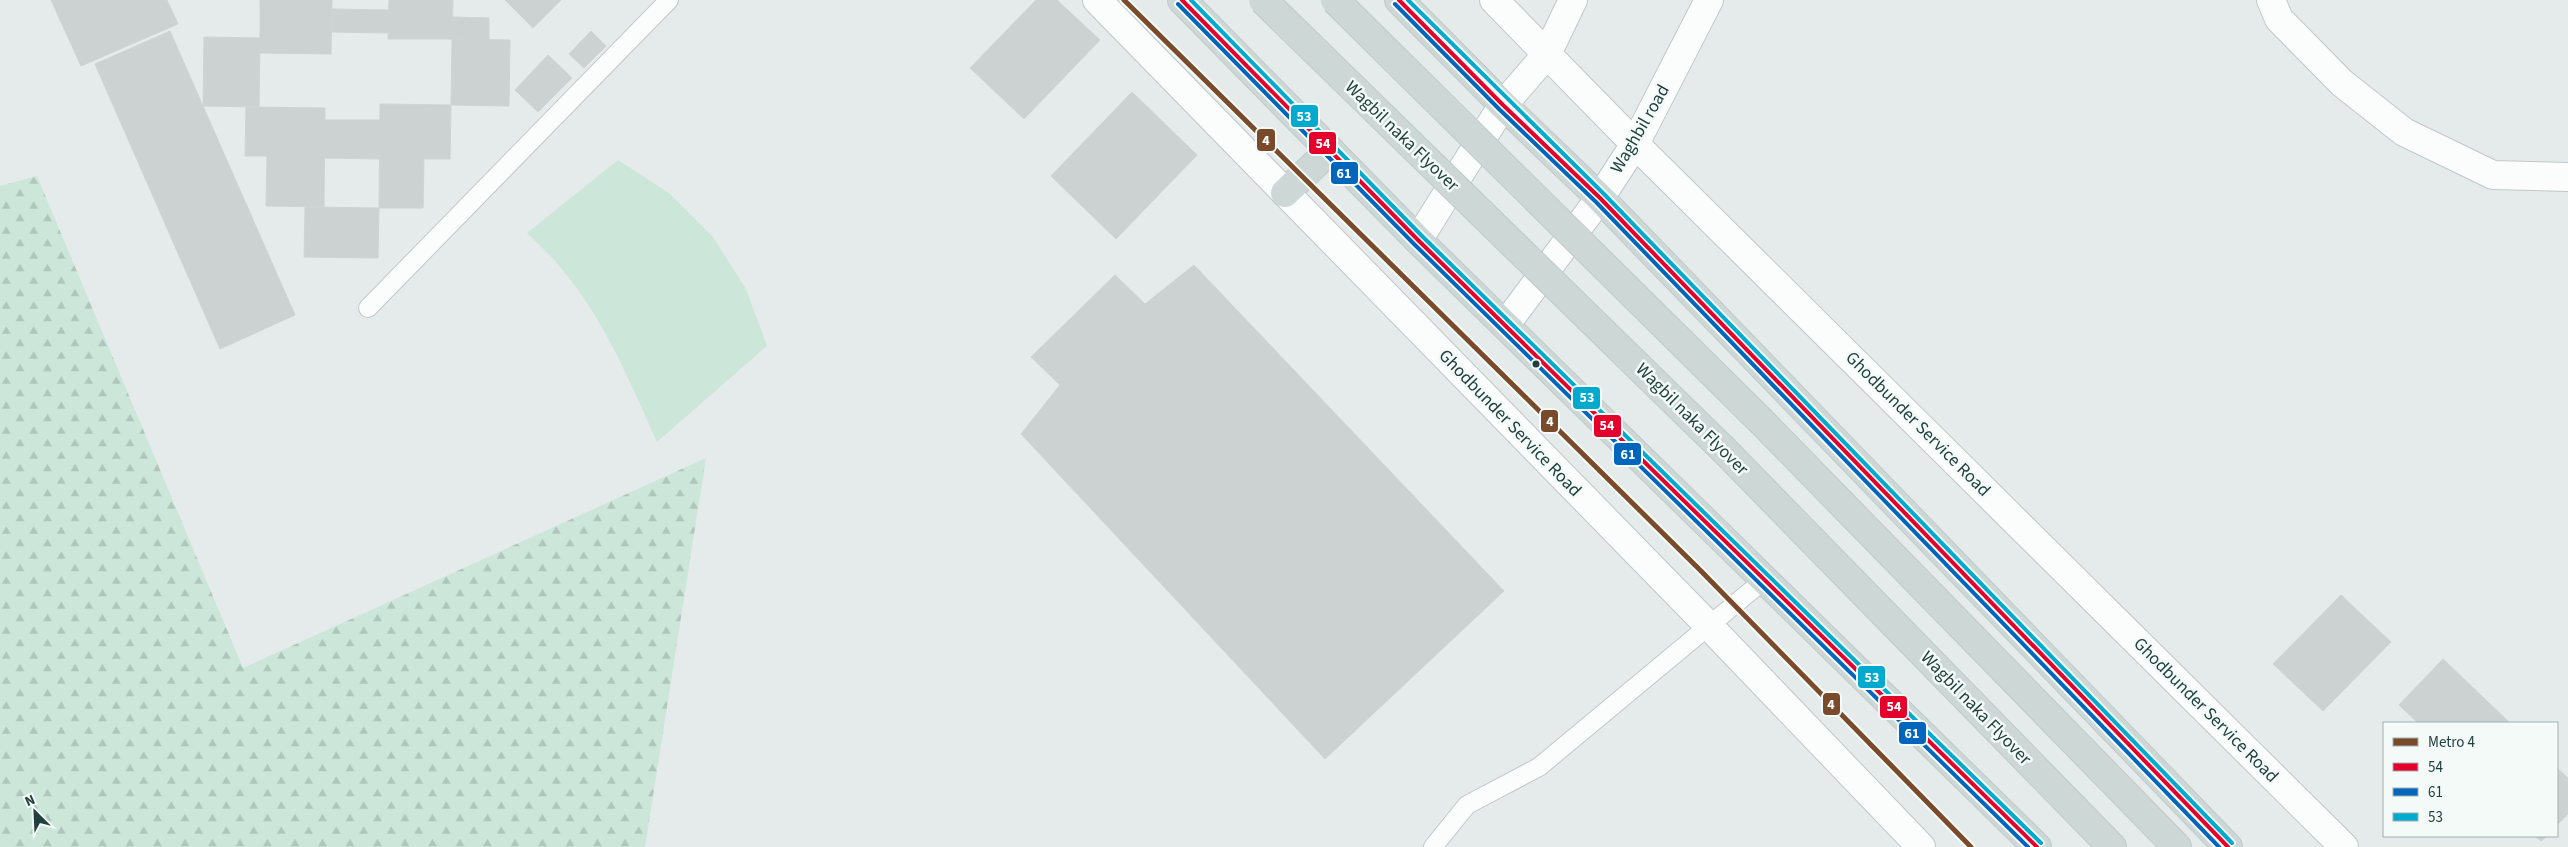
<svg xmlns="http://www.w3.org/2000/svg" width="2568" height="847" font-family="'Source Sans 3',sans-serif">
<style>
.green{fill:#cce6da}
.forest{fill:url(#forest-firs)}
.building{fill:#ccd2d1;stroke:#cdd4d3}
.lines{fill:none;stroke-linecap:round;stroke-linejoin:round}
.lane-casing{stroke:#c2c8c7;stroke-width:20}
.street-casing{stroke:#c2c8c7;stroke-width:30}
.secondary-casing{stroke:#c0c8c7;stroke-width:30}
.primary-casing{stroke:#c0caca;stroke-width:30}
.lane{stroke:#fbfcfc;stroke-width:18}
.street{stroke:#fbfcfc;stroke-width:28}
.secondary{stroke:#fbfcfc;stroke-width:28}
.primary{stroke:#cdd7d6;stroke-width:28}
.primary-bridge-casing{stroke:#c0caca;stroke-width:30;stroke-linecap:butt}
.primary-bridge{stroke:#cdd7d6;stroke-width:28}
.bus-1-casing{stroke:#f3faf8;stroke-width:8}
.bus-2-casing{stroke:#f3faf8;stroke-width:8}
.bus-3-casing{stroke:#f3faf8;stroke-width:8}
.bus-1{stroke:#e4002b;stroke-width:4}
.bus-2{stroke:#0065bd;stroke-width:4}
.bus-3{stroke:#00a9ce;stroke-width:4}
.metro-1-casing{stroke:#f3faf8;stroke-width:9}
.metro-1{stroke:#7a4b2a;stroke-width:5}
.bus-dot{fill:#20403e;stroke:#f3faf8;stroke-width:2}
.labels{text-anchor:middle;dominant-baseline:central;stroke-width:5;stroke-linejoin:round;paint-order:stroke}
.street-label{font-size:18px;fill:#20403e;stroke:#f3faf8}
.line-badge{stroke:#f3faf8;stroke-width:2}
.badge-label{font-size:14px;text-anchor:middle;font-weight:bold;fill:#fff}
</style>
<defs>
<pattern id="forest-firs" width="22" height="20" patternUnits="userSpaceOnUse" patternTransform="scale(1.25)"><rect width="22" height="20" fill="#cce6da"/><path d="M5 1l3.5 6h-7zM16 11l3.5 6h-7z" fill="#afc6bc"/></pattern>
</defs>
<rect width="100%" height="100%" fill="#e5ebea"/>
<path class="green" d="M618 160 669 193 713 237 746 289 767 346 657 442C630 382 603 316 559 266 550 254 538 244 527 233Z"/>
<path class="forest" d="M37 176 243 668 706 458 645 847H0V186Z"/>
<g class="building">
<path d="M51 0H167L178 24 81 66Z"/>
<path d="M260 0H332L331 54 260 53Z"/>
<path d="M389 0H453L452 39H388Z"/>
<path d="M505 0H561L533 28Z"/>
<path d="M1036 0H1057L1100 40 1024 119 970 68Z"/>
<path d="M332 9 389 10 388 33 332 32Z"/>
<path d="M452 17 489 18V40L452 39Z"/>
<path d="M170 31 295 315 220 349 95 64Z"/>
<path d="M591 31 606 46 584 68 569 54Z"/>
<path d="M204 37 260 38 259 107 203 106Z"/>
<path d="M452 39 510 40 509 106 451 105Z"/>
<path d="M548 55 572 78 538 112 515 90Z"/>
<path d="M1132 92 1197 155 1116 239 1051 176Z"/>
<path d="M380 104 451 105 450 159H424L423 208H379Z"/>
<path d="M246 107 325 108 324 207 266 206 267 156H245Z"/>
<path d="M325 120H380V159L324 158Z"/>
<path d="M305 207 379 208 378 258 304 257Z"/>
<path d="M1194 265 1504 591 1325 759 1021 434 1060 385 1031 357 1115 275 1145 304Z"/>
<path d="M2341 595 2391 642 2323 711 2273 664Z"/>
<path d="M2443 659 2510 723H2418L2399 705Z"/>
<path d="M2557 768 2568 778V814L2557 825Z"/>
<path d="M2535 836H2547L2541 841Z"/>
</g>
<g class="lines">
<defs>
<g id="lane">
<path d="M368 308 669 0"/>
<path d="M1433 847 1467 805 1539 767 1764 580"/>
</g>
<path id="street" d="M2271 0 2279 19 2342 83 2404 132 2493 175 2568 177"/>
<g id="secondary">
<path d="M1097 0 1709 626 1921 847"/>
<path d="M1494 0 1635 144 2344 847"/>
<path d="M1418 240 1503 105 1547 54 1573 0"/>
<path d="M1506 324 1600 198 1635 144 1709 0"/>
</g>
<g id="primary">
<path d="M1182 0 1418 240 2037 847"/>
<path d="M1399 0 1503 105 1600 198 2228 847"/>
<path d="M1285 193 1330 150"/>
<path d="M1762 422 2177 847"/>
<path d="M1725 451 2112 847"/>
</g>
</defs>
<use href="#lane" class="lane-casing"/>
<use href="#street" class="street-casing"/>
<use href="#secondary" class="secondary-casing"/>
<use href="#primary" class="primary-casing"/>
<use href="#lane" class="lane"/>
<use href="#street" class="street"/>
<use href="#secondary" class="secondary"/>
<use href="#primary" class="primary"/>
<defs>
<g id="primary-bridge">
<path d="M1263 0 1725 451"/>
<path d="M1335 0 1762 422"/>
</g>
</defs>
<use href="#primary-bridge" class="primary-bridge-casing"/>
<use href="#primary-bridge" class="primary-bridge"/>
<defs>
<g id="bus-1">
<path d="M1182 0 1418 240 2037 847"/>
<path d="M1399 0 1503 105 1600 198 2228 847"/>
</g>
<g id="bus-2">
<path d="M1178 4 1414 244 2028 847"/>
<path d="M1395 4 1499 109 1596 202 2219 847"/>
</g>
<g id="bus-3">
<path d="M1191 0 1422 236 2041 843"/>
<path d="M1408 0 1604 194 2232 843"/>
</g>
</defs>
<use href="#bus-1" class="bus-1-casing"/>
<use href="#bus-2" class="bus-2-casing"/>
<use href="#bus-3" class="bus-3-casing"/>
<use href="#bus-1" class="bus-1"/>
<use href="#bus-2" class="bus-2"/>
<use href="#bus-3" class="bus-3"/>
<defs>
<path id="metro-1" d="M1124 0 1700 570 1971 847"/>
</defs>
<use href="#metro-1" class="metro-1-casing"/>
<use href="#metro-1" class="metro-1"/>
</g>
<circle class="bus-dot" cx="1536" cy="364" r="4.5"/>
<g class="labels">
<g class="street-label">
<text transform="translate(1640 129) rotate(-60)">Waghbil road</text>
<text transform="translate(1402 136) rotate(44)">Wagbil naka Flyover</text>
<text transform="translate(1692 419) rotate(45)">Wagbil naka Flyover</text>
<text transform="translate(1510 423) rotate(46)">Ghodbunder Service Road</text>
<text transform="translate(1918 424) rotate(45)">Ghodbunder Service Road</text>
<text transform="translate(1976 708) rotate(46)">Wagbil naka Flyover</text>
<text transform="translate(2206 710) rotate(45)">Ghodbunder Service Road</text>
</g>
</g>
<g class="line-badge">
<rect x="1290" y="104" width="29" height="24" rx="5" fill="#00a9ce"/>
<rect x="1256" y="128" width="20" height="24" rx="5" fill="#7a4b2a"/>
<rect x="1308" y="131" width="29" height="24" rx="5" fill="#e4002b"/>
<rect x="1330" y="161" width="29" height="24" rx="5" fill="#0065bd"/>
<rect x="1572" y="386" width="29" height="24" rx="5" fill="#00a9ce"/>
<rect x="1540" y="409" width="19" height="24" rx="5" fill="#7a4b2a"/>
<rect x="1593" y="414" width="29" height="24" rx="5" fill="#e4002b"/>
<rect x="1613" y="442" width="29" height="24" rx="5" fill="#0065bd"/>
<rect x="1857" y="665" width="29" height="24" rx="5" fill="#00a9ce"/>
<rect x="1822" y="692" width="19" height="24" rx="5" fill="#7a4b2a"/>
<rect x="1879" y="695" width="29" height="24" rx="5" fill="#e4002b"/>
<rect x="1898" y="721" width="29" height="24" rx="5" fill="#0065bd"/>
</g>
<g class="badge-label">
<text x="1304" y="121">53</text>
<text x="1266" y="145">4</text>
<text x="1323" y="148">54</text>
<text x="1344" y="178">61</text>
<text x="1587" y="402">53</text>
<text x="1550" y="426">4</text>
<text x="1607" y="430">54</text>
<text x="1628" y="459">61</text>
<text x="1872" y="682">53</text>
<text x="1831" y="709">4</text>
<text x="1894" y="711">54</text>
<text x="1912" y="738">61</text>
</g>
<rect x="2383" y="722" width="175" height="115" fill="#f3faf8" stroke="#9fb0ae"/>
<rect x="2393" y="738" width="25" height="8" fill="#7a4b2a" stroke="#9fb0ae"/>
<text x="2428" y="747" font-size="15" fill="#20403e">Metro 4</text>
<rect x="2393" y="763" width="25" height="8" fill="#e4002b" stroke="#9fb0ae"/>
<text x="2428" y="772" font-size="15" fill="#20403e">54</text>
<rect x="2393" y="788" width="25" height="8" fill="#0065bd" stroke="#9fb0ae"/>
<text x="2428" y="797" font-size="15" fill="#20403e">61</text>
<rect x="2393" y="813" width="25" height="8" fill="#00a9ce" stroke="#9fb0ae"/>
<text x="2428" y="822" font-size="15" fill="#20403e">53</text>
<g transform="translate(35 812) rotate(336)" stroke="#f3faf8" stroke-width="4" paint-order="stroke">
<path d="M0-4L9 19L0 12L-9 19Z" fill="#20403e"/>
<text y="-8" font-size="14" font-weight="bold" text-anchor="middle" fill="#20403e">N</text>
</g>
</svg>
